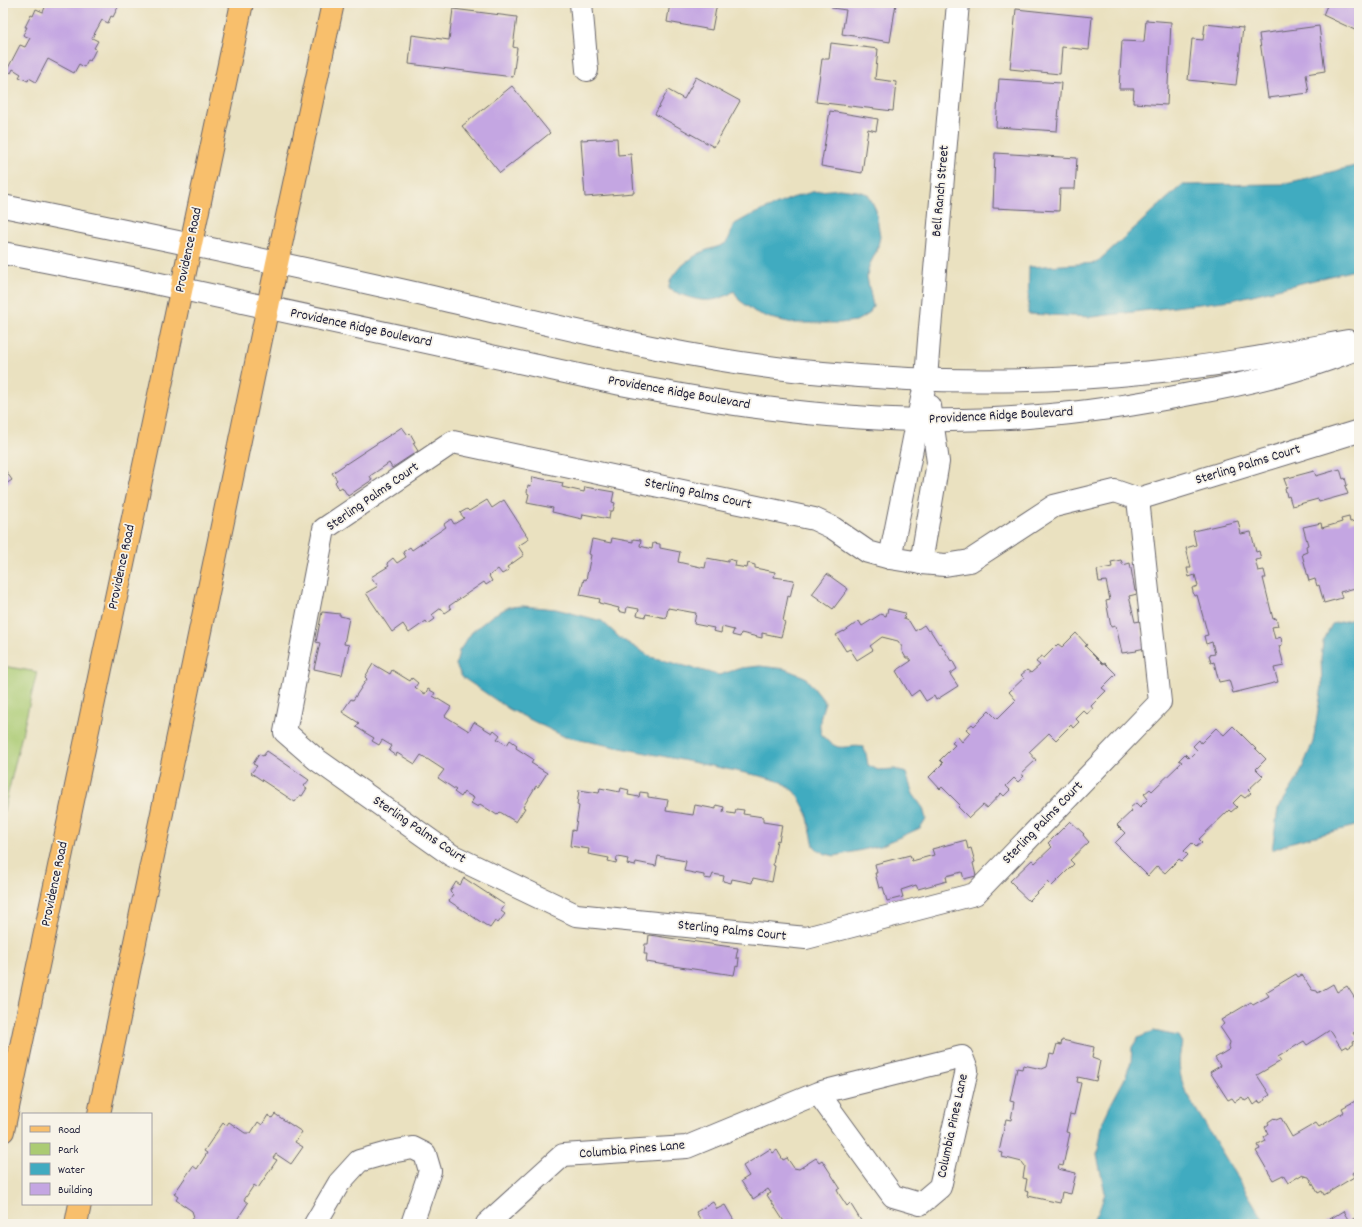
<svg xmlns="http://www.w3.org/2000/svg" width="1362" height="1227" font-family="Dekko,sans-serif">
<style>
.green{fill:#abcb73;stroke:#667657}
.water{fill:#41abc0;stroke:#32667e}
.building{fill:#c4a6e2}
.lines{fill:none;stroke-linecap:round;stroke-linejoin:round}
.minor-casing{stroke:#68656a;stroke-width:24}
.major-casing{stroke:#68656a;stroke-width:24}
.minor{stroke:#fff;stroke-width:22}
.major{stroke:#f8bf6c;stroke-width:22}
.labels{text-anchor:middle;dominant-baseline:central;stroke-width:3.5;stroke-linejoin:round;paint-order:stroke}
.street-label{font-size:14px;fill:#22223b;stroke:#f7f3e8}
</style>
<rect width="100%" height="100%" fill="#f7f3e8"/>
<filter id="ink" filterUnits="userSpaceOnUse"><feTurbulence type="fractalNoise" baseFrequency=".025" numOctaves="2"/><feDisplacementMap in="SourceGraphic" scale="8" xChannelSelector="R" yChannelSelector="G"/><feConvolveMatrix kernelMatrix="1 2 1 2 8 2 1 2 1" color-interpolation-filters="sRGB"/></filter>
<filter id="wash" filterUnits="userSpaceOnUse"><feTurbulence type="fractalNoise" baseFrequency=".012" numOctaves="4" result="noise"/><feDisplacementMap in="SourceGraphic" scale="16" xChannelSelector="R" yChannelSelector="G"/><feGaussianBlur stdDeviation="0.9" result="paint"/><feColorMatrix in="noise" values="0 0 0 0 0 0 0 0 0 0 0 0 0 0 0 0 0 1.4 0 .05"/><feComposite in="paint" operator="in"/></filter>
<g filter="url(#wash)">
<rect width="100%" height="100%" fill="#eae1c0"/>
<path class="green" d="M3 666 37 672 3 814Z"/>
<g class="water">
<path d="M1359 165V269L1232 300 1092 317 1028 314 1029 267 1096 263 1182 185 1283 184Z"/>
<path d="M839 189 858 191 868 194 876 210 880 237 877 250 869 266 867 277 873 306 869 314 856 321 840 323H793L770 318 755 312 739 300 734 291C731 293 727 296 723 297 705 305 685 297 669 289 668 274 688 260 700 253 707 249 717 248 724 244 730 240 731 232 733 225L749 216 792 198 812 192Z"/>
<path d="M523 606 556 609 602 621 620 638 651 657 719 675 741 668 760 666 785 669 805 677 825 702C821 715 814 733 829 742 832 744 835 746 838 747 846 748 854 745 863 747L866 753 868 765 878 770 895 769 906 773 913 794 923 808 926 819 920 828 880 846 835 856 826 854 818 850 814 846 807 813 797 794 782 782 760 776 677 759 565 737 509 709 462 677 456 665 459 651 472 632 493 615 509 607Z"/>
<path d="M1359 618V825L1292 842 1272 850 1278 809 1298 778 1313 742 1322 686 1321 659 1323 642 1332 624Z"/>
<path d="M1154 1031 1178 1036 1182 1043C1177 1064 1179 1073 1186 1093L1266 1224H1089L1098 1213 1105 1193 1097 1155 1103 1121 1112 1102 1125 1078 1131 1062 1132 1047 1138 1038Z"/>
</g>
<g id="blocks">
<g class="building">
<path d="M47 3H118L117 4 119 5 113 17 111 16 108 23 102 20 92 38 98 41 94 48 96 49 90 61 88 60 84 67 79 64 74 73 48 59 36 82 29 78 28 81 19 77 21 74 13 69 11 73 7 70 20 45 25 47 30 38 23 35 27 27H25L31 15 33 16 36 9 43 12Z"/>
<path d="M507 3H526L525 7Z"/>
<path d="M670 3H717L712 30 667 22Z"/>
<path d="M833 3H896L890 42 842 34 846 10 832 8Z"/>
<path d="M1328 3H1359V32L1323 15Z"/>
<path d="M453 9 517 17 513 47 517 48 513 77 409 64 412 35 449 40Z"/>
<path d="M1016 9 1092 17 1089 50 1062 47 1060 74 1010 69Z"/>
<path d="M1146 20 1171 22 1167 105 1133 103 1134 89H1119L1122 41 1144 42Z"/>
<path d="M1205 24 1243 28 1236 85 1188 80 1192 39 1203 40Z"/>
<path d="M1319 26 1325 71 1306 74 1309 93 1268 98 1259 34Z"/>
<path d="M831 43 878 49 875 79 896 82 893 111 816 102 822 59H829Z"/>
<path d="M696 77 740 101 714 147 655 114 668 90 684 99Z"/>
<path d="M999 79 1061 83 1057 131 996 127Z"/>
<path d="M512 86 550 133 500 173 462 126Z"/>
<path d="M830 111 878 119 876 131 868 129 862 173 821 166Z"/>
<path d="M617 138 618 155 631 154 634 193 585 197 581 140Z"/>
<path d="M995 153 1077 158 1075 189H1060L1059 211 993 208Z"/>
<path d="M402 427 408 435 410 433 415 442 413 443 418 451 392 468 389 463 370 476 372 480 348 496 342 487 339 489 335 482 337 480 332 473Z"/>
<path d="M3 467 12 480 3 486Z"/>
<path d="M1340 469 1343 479 1345 478 1347 485 1345 486 1348 494 1319 502 1318 499 1292 506 1289 496 1287 497 1285 488 1287 487 1284 479 1314 471 1316 476Z"/>
<path d="M533 477 563 483 562 487 584 492 585 487 614 492 612 502 615 503 613 511H610L609 519 583 514 582 519 552 512 553 508 527 503 529 494 527 493 528 485 531 486Z"/>
<path d="M487 500 492 508 504 500 529 539 518 546 524 555 507 567 509 570 502 574 498 569 490 575 489 576 492 581 486 585 484 582 449 606 451 609 445 613 441 608 433 614 432 615 435 619 428 624 426 621 409 633 403 624 392 632 366 593 378 586 371 577 389 566 387 563 393 558 397 563 406 557 403 552 410 547 412 550 446 527 444 524 451 519 454 524 464 518 460 513 467 509 469 511Z"/>
<path d="M1349 517 1350 522 1359 520V587L1340 592 1342 598 1324 603 1319 585 1317 586 1315 579 1309 581 1302 554 1307 552 1306 546 1308 545 1303 527 1321 523 1322 528 1342 522 1341 519Z"/>
<path d="M1238 521 1241 534 1251 532 1256 552 1259 551 1261 559 1255 560 1258 571 1264 570 1266 578H1263L1273 619 1276 618 1278 626 1272 627 1275 639 1281 637 1282 645 1279 646 1284 666 1274 668 1278 682 1233 693 1229 680 1219 682 1214 662 1211 663 1209 655 1215 654 1212 642 1206 644 1204 636 1208 635 1197 595 1194 596 1192 588 1198 586 1195 575 1189 577 1187 568H1191L1186 548 1196 545 1193 531Z"/>
<path d="M612 538 633 542V539L641 540 640 546 652 549 653 543 660 544V548L680 552 678 562 705 568 707 558 728 562V559L736 561 735 566 747 568 748 563 755 565V568L775 572 774 577 794 580 790 597 788 596 783 621 785 622 781 637 762 633V638L741 633 740 637 732 635 734 630 722 627 721 633 713 631 714 628 694 624 696 613 668 608 666 618 646 614 645 617 637 615 639 609 628 607H627L626 613 618 611 619 608 599 603 600 599 580 595 584 579 586 580 591 555 589 554 592 539 611 543Z"/>
<path d="M1121 560 1123 565 1130 563 1135 591H1136L1137 594 1129 596 1135 622 1140 621 1145 648 1136 650 1137 651 1122 653 1116 626 1111 627 1106 601 1110 600 1106 581 1099 582 1097 570 1112 567 1111 562Z"/>
<path d="M827 574 848 589 833 609 812 594Z"/>
<path d="M888 609 905 613 904 619 909 621 915 631 924 625 928 631 930 630 939 644 940 643 951 661 952 660 957 669 950 674 958 686 936 700 934 696 926 701 919 690 911 696 896 671 911 661 909 658H906L902 651V647L898 641 882 637 870 646 873 650 857 660 850 649 846 651 836 635 844 631V632L859 621 862 626 881 614 886 616Z"/>
<path d="M322 612 340 614V616L349 618 344 644 349 645 342 675 314 669 320 643 316 642Z"/>
<path d="M1076 633 1087 645 1085 646 1103 664 1105 663 1116 674 1102 688 1106 691 1091 706 1093 709 1087 714 1083 710 1075 718 1079 722 1073 728 1071 725 1056 740 1049 733 1029 752 1036 760 1021 774 1024 776 1018 782 1014 778 1006 786 1010 790 1004 796 1001 793 987 808 983 805 969 818 958 807 960 805 942 787 940 789 929 777 943 763 940 760 955 745 952 743 958 737 962 742 970 733 966 729 972 724 974 726 989 711 997 719 1016 700 1009 692 1024 678 1021 675 1027 670 1031 673 1040 665 1036 662 1041 656 1044 658 1058 644 1062 647Z"/>
<path d="M373 664 390 674 392 670 410 681 412 678 418 683 415 687 416 688 425 694 428 689 435 693 433 696 451 707 445 716 469 731 474 722 492 733 494 730 500 735 497 739 507 745 510 740 517 745 516 748 533 759 531 763 547 773 538 787 536 786 523 807 525 808 516 822 500 812 497 815 480 804 478 807 471 803 474 798 464 792 461 797 454 792 456 790 438 778 444 770 421 755 415 764 397 753 396 756 389 751 392 746 382 740 379 745 372 741 374 738 356 727 359 723 342 712 351 699 353 700 367 679 365 677Z"/>
<path d="M1233 726 1266 759 1256 769 1263 776 1248 790 1251 793 1245 798 1241 795 1233 803 1237 807 1231 812 1229 810 1199 839 1202 842 1196 847 1192 843 1184 851 1188 855 1182 861 1179 859 1165 873 1157 866 1148 876 1115 843 1125 833 1117 825 1132 811 1130 808 1136 803 1140 807 1148 799 1144 794 1150 789 1152 791 1182 762 1179 760 1185 754 1189 758 1197 750 1193 746 1199 740 1201 743 1216 728 1224 735Z"/>
<path d="M267 751 309 780 304 786 307 788 302 796 300 795 295 802 251 773 257 766 253 764 259 754 263 756Z"/>
<path d="M600 788 620 792 621 788 629 790 628 795 639 797 640 792 648 793V797L668 800 666 811 693 815 695 805 716 809V805L724 807 723 812 735 814 736 809 744 810 743 814 763 817V822L782 825 779 841 777 840 773 865 775 866 772 882 753 878 752 883 732 879 731 883 723 881 724 876 713 874 711 879 704 878V875L684 871 686 861 658 856 656 866 636 862 635 866 627 864 628 859 618 857H617L616 863 608 861 609 858 588 854 589 849 570 846 572 830 575 831 579 806 577 805 579 790 599 793Z"/>
<path d="M1070 821 1084 834 1083 835 1089 842 1070 860 1074 864 1052 886 1048 882 1029 901 1015 888 1016 887 1010 881 1032 860 1035 863 1052 847 1048 843Z"/>
<path d="M966 840 968 849 971 848 975 862 973 863 976 876 964 879 962 872 946 876 947 881 918 889 916 885 901 890 903 897 887 901 883 887 879 888 875 873H877L875 864 910 855 912 861 934 855 932 849Z"/>
<path d="M464 878 505 905 501 911 505 914 498 923 495 921 490 928 449 901 453 895 450 892 456 882 460 885Z"/>
<path d="M649 935 738 948 736 958H739L738 967 736 966 734 975 646 962 647 954H644L645 944H648Z"/>
<path d="M1296 974 1298 977 1302 975 1312 990 1317 991 1318 993 1333 984 1337 992 1347 986 1359 1005V1024L1356 1025 1359 1029 1353 1033 1358 1040 1353 1042 1354 1044 1348 1048 1347 1046 1342 1049 1330 1030 1307 1045 1304 1041 1278 1057 1281 1061 1257 1075 1270 1095 1265 1098 1266 1100 1260 1103 1259 1101 1254 1105 1250 1098 1245 1101 1242 1097 1235 1102 1232 1098 1228 1100 1210 1072 1220 1066 1215 1058 1230 1049 1229 1047 1230 1042 1220 1027 1224 1024 1221 1020 1251 1002 1253 1005 1269 996 1266 992Z"/>
<path d="M1062 1040 1094 1047 1092 1058 1100 1061 1096 1081 1078 1077 1077 1082 1081 1083 1074 1115 1070 1114 1066 1132 1070 1133 1063 1166 1059 1165 1058 1169 1076 1173 1071 1194 1062 1192 1060 1203 1028 1196 1029 1192 1025 1191 1027 1179 1023 1178 1025 1166 1022 1162 1002 1157 1003 1153 999 1152 1006 1119 1011 1120 1014 1102 1010 1101 1017 1068 1022 1069 1023 1065 1042 1069 1047 1067 1050 1054 1054 1055 1057 1044 1061 1045Z"/>
<path d="M1359 1099V1170L1352 1173 1354 1177 1324 1195 1322 1191 1318 1193 1309 1177 1304 1176 1303 1174 1288 1183 1283 1175 1273 1180 1256 1151 1260 1149 1258 1145 1266 1141 1264 1137 1268 1134 1265 1127 1269 1124 1268 1122 1274 1118 1276 1120 1281 1118 1292 1137 1316 1123 1319 1127 1344 1112 1342 1108Z"/>
<path d="M275 1114 302 1132 295 1142 303 1147 291 1164 276 1154 273 1158 277 1160 258 1188 254 1185 244 1200 248 1203 234 1224H189L194 1217 192 1211 176 1200 178 1197 174 1194 193 1166 197 1169 207 1153 204 1151 223 1123 226 1126 229 1122 245 1133H251L258 1122 262 1125 268 1115 272 1118Z"/>
<path d="M770 1149 773 1153 777 1150 783 1160 787 1158 794 1168 799 1169 816 1158 819 1162 822 1160 840 1188 837 1190 839 1194 847 1206 850 1203 863 1224H791L789 1221 785 1223 767 1195 771 1193 768 1189 753 1199 741 1181 749 1176 743 1166Z"/>
<path d="M713 1202 717 1209 725 1205 736 1224H703L696 1212Z"/>
<path d="M1343 1211 1349 1221 1357 1217 1359 1221V1224H1322Z"/>
</g>
</g>
</g>
<g filter="url(#ink)">
<use href="#blocks" fill-opacity="0" stroke="#68656a" stroke-width="1"/>
<g class="lines">
<defs>
<g id="minor">
<path d="M581 3 587 70"/>
<path d="M3 206C146 235 290 265 432 297 561 327 690 361 823 373 929 383 1045 383 1152 372 1218 366 1283 353 1348 341"/>
<path d="M3 253 132 278 611 382C663 392 714 402 765 408 856 420 949 424 1039 416 1090 412 1140 404 1190 394 1229 387 1267 379 1305 367 1323 362 1341 355 1359 348"/>
<path d="M453 442 814 519 833 528 868 552 890 558 921 563 945 565 970 561 1054 506 1115 491 1138 499 1160 702 975 894 806 938 576 915 451 855 316 759 285 732 324 529Z"/>
<path d="M1138 499 1359 431"/>
<path d="M890 558 926 379 929 340 958 3"/>
<path d="M921 563 938 462 930 406"/>
<path d="M315 1224 339 1183 359 1161 391 1152 413 1148 425 1154 430 1171 412 1224"/>
<path d="M487 1224 563 1155 687 1147 818 1093 962 1057 967 1070 940 1187 920 1204 893 1196 818 1093"/>
</g>
<g id="major">
<path d="M99 1114 277 263 333 3"/>
<path d="M3 1131 242 3"/>
<path d="M76 1224 80 1204"/>
</g>
</defs>
<use href="#minor" class="minor-casing"/>
<use href="#major" class="major-casing"/>
<use href="#minor" class="minor"/>
<use href="#major" class="major"/>
</g>
</g>
<g class="labels">
<g class="street-label">
<text transform="translate(941 191) rotate(-85)">Bell Ranch Street</text>
<text transform="translate(189 250) rotate(-78)">Providence Road</text>
<text transform="translate(361 328) rotate(12)">Providence Ridge Boulevard</text>
<text transform="translate(679 393) rotate(10)">Providence Ridge Boulevard</text>
<text transform="translate(1001 416) rotate(-3)">Providence Ridge Boulevard</text>
<text transform="translate(1248 465) rotate(-17)">Sterling Palms Court</text>
<text transform="translate(698 494) rotate(12)">Sterling Palms Court</text>
<text transform="translate(373 497) rotate(-35)">Sterling Palms Court</text>
<text transform="translate(122 567) rotate(-78)">Providence Road</text>
<text transform="translate(1043 823) rotate(-46)">Sterling Palms Court</text>
<text transform="translate(419 830) rotate(34)">Sterling Palms Court</text>
<text transform="translate(55 884) rotate(-78)">Providence Road</text>
<text transform="translate(732 931) rotate(6)">Sterling Palms Court</text>
<text transform="translate(953 1126) rotate(-78)">Columbia Pines Lane</text>
<text transform="translate(632 1150) rotate(-5)">Columbia Pines Lane</text>
</g>
</g>
<rect width="1362" height="1227" fill="none" stroke="#f7f3e8" stroke-width="16"/>
<rect x="22" y="1113" width="130" height="92" fill="#f7f3e8" stroke="#a29fa3"/>
<rect x="30" y="1126" width="20" height="6" fill="#f8bf6c" stroke="#a29fa3"/>
<text x="58" y="1133" font-size="12" fill="#22223b">Road</text>
<rect x="30" y="1143" width="20" height="12" fill="#abcb73" stroke="#a29fa3"/>
<text x="58" y="1153" font-size="12" fill="#22223b">Park</text>
<rect x="30" y="1163" width="20" height="12" fill="#41abc0" stroke="#a29fa3"/>
<text x="58" y="1173" font-size="12" fill="#22223b">Water</text>
<rect x="30" y="1183" width="20" height="12" fill="#c4a6e2" stroke="#a29fa3"/>
<text x="58" y="1193" font-size="12" fill="#22223b">Building</text>
</svg>
